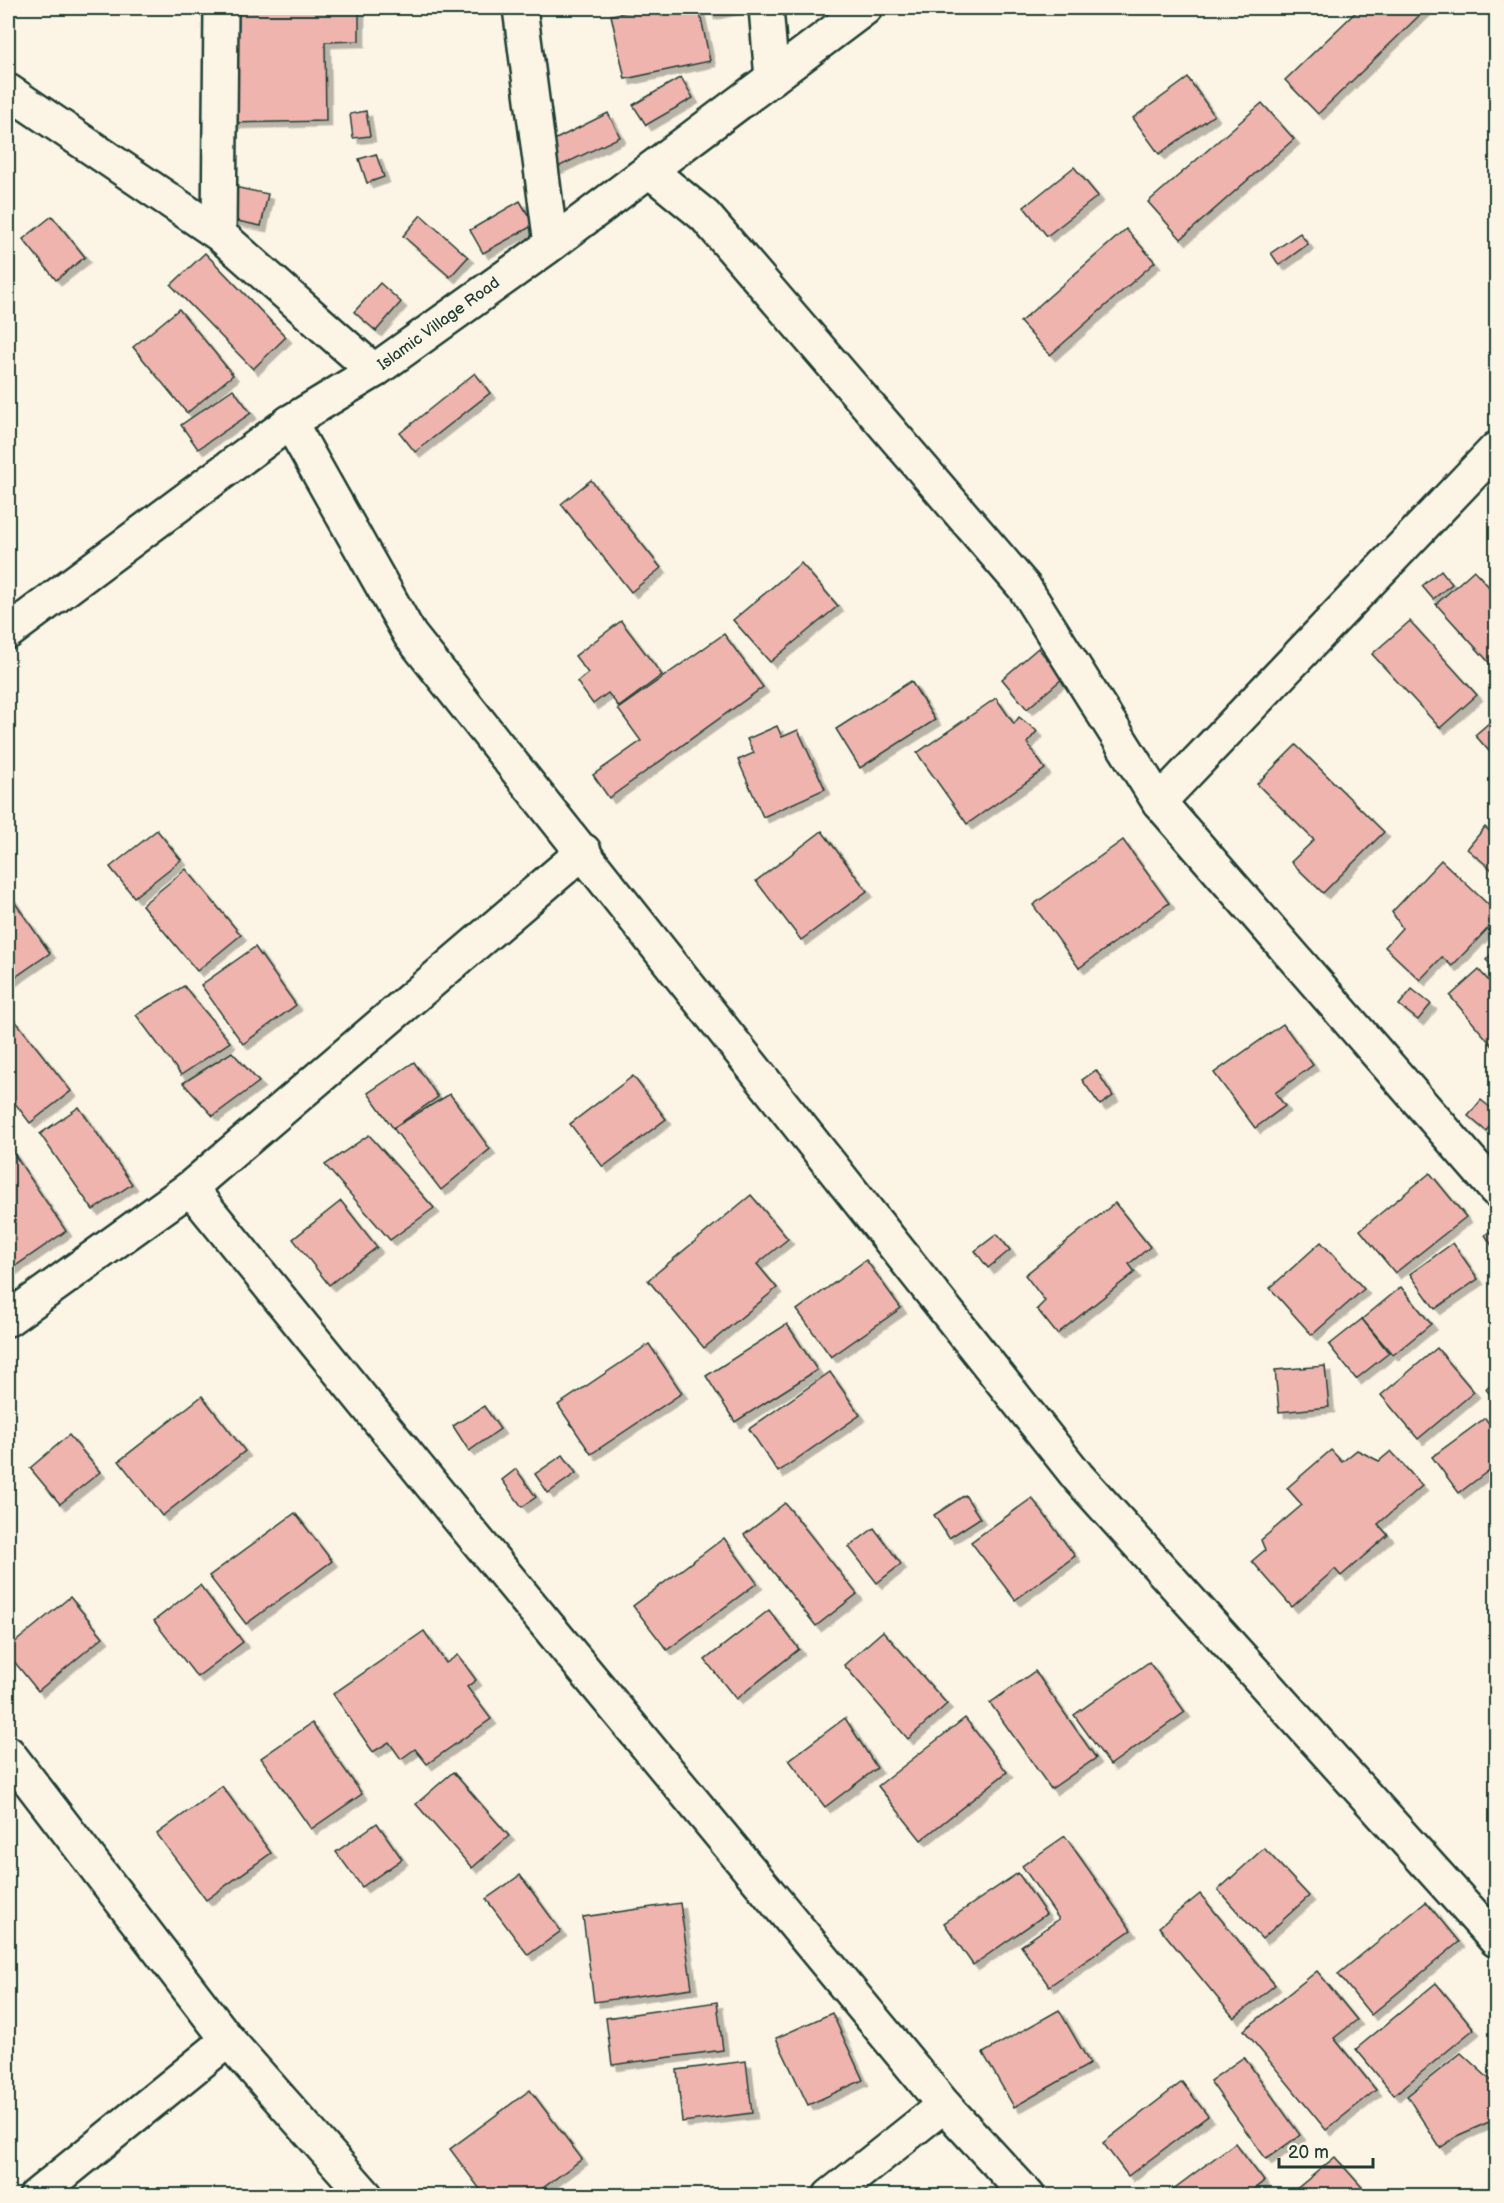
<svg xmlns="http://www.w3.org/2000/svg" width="1504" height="2203" font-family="'Balsamiq Sans',sans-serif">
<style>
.building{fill:#efb4ae;stroke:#1f3d34;stroke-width:1.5;filter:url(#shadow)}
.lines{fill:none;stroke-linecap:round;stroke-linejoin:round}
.street-casing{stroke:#1f3d34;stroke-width:38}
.secondary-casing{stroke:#1f3d34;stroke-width:38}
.street{stroke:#fcf5e5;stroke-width:33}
.secondary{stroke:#fcf5e5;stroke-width:33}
.labels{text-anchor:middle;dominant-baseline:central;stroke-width:4.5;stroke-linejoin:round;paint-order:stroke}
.street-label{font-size:16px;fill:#1f3d34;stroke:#fcf5e5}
</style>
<defs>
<filter id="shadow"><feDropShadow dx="5.5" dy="5.5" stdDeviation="0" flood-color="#0004"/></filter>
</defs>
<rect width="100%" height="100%" fill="#fcf5e5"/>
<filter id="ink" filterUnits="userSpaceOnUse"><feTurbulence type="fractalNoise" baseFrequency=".0167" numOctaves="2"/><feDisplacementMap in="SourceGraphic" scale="12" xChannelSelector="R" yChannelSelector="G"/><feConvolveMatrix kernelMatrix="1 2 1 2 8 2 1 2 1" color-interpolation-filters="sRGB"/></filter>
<g filter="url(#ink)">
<g class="building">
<path d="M231 8H359V41L325 42 326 121 232 123Z"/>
<path d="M646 8H699L710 61 625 79 611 15Z"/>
<path d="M708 8H737L709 14Z"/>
<path d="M1360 8H1427L1318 114 1285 80Z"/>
<path d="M681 77 693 98 646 125 633 105Z"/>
<path d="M1188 78 1214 115 1159 154 1133 118Z"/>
<path d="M1262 103 1294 139 1181 239 1148 202Z"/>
<path d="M366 111 370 136 353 138 350 114Z"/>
<path d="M608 113 620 137 556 168 552 141Z"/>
<path d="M376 154 384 177 367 183 359 159Z"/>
<path d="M1074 167 1098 196 1047 236 1024 207Z"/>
<path d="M234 187 268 194 261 226 228 219Z"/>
<path d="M520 201 534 225 483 253 470 230Z"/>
<path d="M421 215 468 257 450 277 403 236Z"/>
<path d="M52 216 85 257 56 280 23 239Z"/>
<path d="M1126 229 1155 262 1050 355 1020 322Z"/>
<path d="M1300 233 1308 244 1279 265 1271 253Z"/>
<path d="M205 253 286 337 253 369 171 285Z"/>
<path d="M380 283 401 302 376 331 354 312Z"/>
<path d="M179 309 233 375 187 413 133 347Z"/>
<path d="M475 373 490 393 415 452 400 433Z"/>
<path d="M233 389 251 413 198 449 181 425Z"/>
<path d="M591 480 661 568 631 592 561 504Z"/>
<path d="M801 563 838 606 770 662 733 620Z"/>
<path d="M1441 570 1452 584 1433 599 1422 586Z"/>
<path d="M1474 570 1496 595V670L1436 604Z"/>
<path d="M621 621 662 675 619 707 608 693 593 704 577 682 588 673 575 656Z"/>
<path d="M1410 621 1477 695 1440 728 1372 654Z"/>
<path d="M724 634 763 687 609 798 593 775 641 741 618 709Z"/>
<path d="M1038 648 1063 678 1027 709 1002 679Z"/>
<path d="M911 681 935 720 860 768 836 729Z"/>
<path d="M996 698 1014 724 1019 717 1037 731 1027 743 1045 769 967 824 917 753Z"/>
<path d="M1496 717V759L1475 735Z"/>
<path d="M777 726 782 737 798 730 825 789 763 817 738 760 754 753 747 739Z"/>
<path d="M1296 745 1384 832 1323 893 1291 862 1314 840 1257 784Z"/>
<path d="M1485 827 1496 837V873L1467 849Z"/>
<path d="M157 830 181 860 134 897 110 867Z"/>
<path d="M822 831 867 891 801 940 756 881Z"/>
<path d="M1123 840 1169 903 1079 968 1033 905Z"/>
<path d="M1441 860 1496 912V920L1452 966 1442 957 1420 980 1385 947 1402 928 1392 912Z"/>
<path d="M186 869 241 935 197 971 142 905Z"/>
<path d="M8 893 50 953 8 982Z"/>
<path d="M255 947 296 1005 243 1044 201 985Z"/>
<path d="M1496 949V969L1486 960Z"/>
<path d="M1479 970 1496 989V1050L1450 996Z"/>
<path d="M184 986 230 1042 181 1075 136 1015Z"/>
<path d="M1412 989 1431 1004 1418 1020 1399 1005Z"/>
<path d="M14 1019 71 1091 30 1123 8 1094V1024Z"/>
<path d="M1283 1024 1313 1065 1275 1093 1285 1106 1255 1128 1214 1073Z"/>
<path d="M232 1052 259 1082 213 1116 183 1083Z"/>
<path d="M414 1062 438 1097 393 1128 368 1093Z"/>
<path d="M1096 1070 1113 1096 1100 1105 1082 1080Z"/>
<path d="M633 1076 666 1119 603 1167 570 1124Z"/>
<path d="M450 1094 490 1149 441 1190 393 1128Z"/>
<path d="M1481 1100 1496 1112V1118L1486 1131 1468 1116Z"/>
<path d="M79 1107 132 1184 93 1210 40 1134Z"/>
<path d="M369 1135 434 1208 390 1240 325 1165Z"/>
<path d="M8 1145 66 1231 8 1271Z"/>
<path d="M1430 1173 1466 1217 1395 1273 1360 1230Z"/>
<path d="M751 1195 788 1239 757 1264 777 1288 704 1348 648 1280Z"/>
<path d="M341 1201 377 1247 329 1285 293 1239Z"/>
<path d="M1115 1203 1150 1247 1129 1264 1135 1272 1057 1334 1037 1309 1045 1301 1025 1275Z"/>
<path d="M1496 1227V1252L1485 1235Z"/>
<path d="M997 1234 1010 1250 988 1268 975 1251Z"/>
<path d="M1321 1242 1364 1289 1312 1335 1270 1288Z"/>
<path d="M1453 1243 1478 1279 1435 1309 1410 1274Z"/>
<path d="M866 1260 901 1308 831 1357 797 1310Z"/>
<path d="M1401 1287 1431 1324 1393 1355 1362 1319Z"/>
<path d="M1362 1319 1389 1353 1356 1379 1329 1345Z"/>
<path d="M787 1324 817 1370 735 1422 706 1376Z"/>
<path d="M649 1344 682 1393 591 1454 558 1405Z"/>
<path d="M1437 1348 1474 1392 1418 1439 1381 1395Z"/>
<path d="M1325 1366 1329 1407 1279 1412 1275 1370Z"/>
<path d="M830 1372 860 1415 778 1472 749 1429Z"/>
<path d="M1496 1380V1402L1486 1389Z"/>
<path d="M202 1396 245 1451 162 1516 119 1461Z"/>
<path d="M484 1406 500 1429 469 1451 453 1426Z"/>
<path d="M1485 1418 1496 1433V1465L1459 1493 1432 1457Z"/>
<path d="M69 1435 100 1472 60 1504 30 1468Z"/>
<path d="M1331 1450 1342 1462 1357 1450 1379 1461 1391 1451 1422 1486 1378 1524 1388 1535 1341 1576 1335 1569 1292 1607 1252 1561 1265 1550 1261 1540 1302 1505 1287 1488Z"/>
<path d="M563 1455 576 1473 548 1493 535 1474Z"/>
<path d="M516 1469 536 1497 522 1507 502 1480Z"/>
<path d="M965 1495 980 1518 949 1538 934 1515Z"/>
<path d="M1032 1498 1075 1556 1015 1600 971 1542Z"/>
<path d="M785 1503 857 1594 816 1626 744 1535Z"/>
<path d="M295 1513 332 1561 246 1624 209 1576Z"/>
<path d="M874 1528 901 1564 877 1583 849 1547Z"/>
<path d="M724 1538 757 1583 667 1650 633 1606Z"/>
<path d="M200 1585 243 1642 197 1677 154 1621Z"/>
<path d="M70 1597 103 1637 38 1691 8 1654V1648Z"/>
<path d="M769 1610 799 1649 736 1699 705 1660Z"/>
<path d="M424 1631 446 1663 458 1655 476 1680 467 1687 491 1719 427 1764 415 1749 401 1759 389 1742 373 1752 333 1694Z"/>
<path d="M883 1631 947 1704 908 1739 844 1665Z"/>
<path d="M1149 1662 1185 1712 1110 1765 1074 1715Z"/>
<path d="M1035 1671 1096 1758 1051 1789 990 1703Z"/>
<path d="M845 1718 877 1768 825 1807 789 1760Z"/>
<path d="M965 1718 1007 1772 921 1840 878 1786Z"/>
<path d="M312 1723 362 1794 311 1829 261 1758Z"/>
<path d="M453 1772 509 1836 472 1868 416 1804Z"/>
<path d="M222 1786 271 1853 206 1900 157 1834Z"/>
<path d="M377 1823 402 1859 362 1887 336 1852Z"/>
<path d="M1065 1836 1131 1930 1049 1986 1021 1946 1059 1919 1022 1866Z"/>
<path d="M1264 1848 1309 1896 1262 1939 1218 1890Z"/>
<path d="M1018 1873 1046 1914 973 1965 944 1923Z"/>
<path d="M520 1875 561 1931 528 1955 486 1899Z"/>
<path d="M1200 1894 1275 1985 1234 2018 1159 1927Z"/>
<path d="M1426 1902 1459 1942 1371 2015 1338 1974Z"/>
<path d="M680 1903 692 1988 594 2002 583 1917Z"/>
<path d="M1317 1971 1357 2020 1334 2038 1376 2090 1326 2130 1244 2030Z"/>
<path d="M1436 1983 1474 2029 1394 2095 1356 2049Z"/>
<path d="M717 2002 723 2050 612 2065 606 2018Z"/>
<path d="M1059 2010 1090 2064 1014 2107 983 2053Z"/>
<path d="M832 2013 863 2080 808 2105 776 2038Z"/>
<path d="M1461 2053 1496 2085 1494 2102 1496 2119 1459 2135 1440 2148 1407 2096Z"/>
<path d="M1244 2057 1300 2135 1266 2159 1210 2081Z"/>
<path d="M746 2061 752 2113 682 2122 677 2070Z"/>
<path d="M1182 2082 1208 2116 1128 2176 1103 2143Z"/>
<path d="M530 2090 582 2159 532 2196H485L450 2149Z"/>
<path d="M1235 2143 1264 2181 1245 2196H1164Z"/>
<path d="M1335 2157 1368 2194 1366 2196H1288Z"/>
</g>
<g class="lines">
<defs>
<g id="street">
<path d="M520 8 551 244"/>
<path d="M766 8 772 78"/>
<path d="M8 91 219 234 374 371"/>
<path d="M650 171 705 216 1024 587 1159 802 1496 1190"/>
<path d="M219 234 221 8"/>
<path d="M290 422 410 635 1078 1477 1496 1940"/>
<path d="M1159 802 1496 449"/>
<path d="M190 1188 461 1521 944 2105 1028 2196"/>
<path d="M8 1319 190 1188 584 851"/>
<path d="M8 1753 228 2040 36 2196"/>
<path d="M228 2040 366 2196"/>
<path d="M830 2196 944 2105"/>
</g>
<path id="secondary" d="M8 632 290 422 374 371 546 248 865 8"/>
</defs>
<use href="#street" class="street-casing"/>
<use href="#secondary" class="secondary-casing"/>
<use href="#street" class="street"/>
<use href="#secondary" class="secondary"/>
</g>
</g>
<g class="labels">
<g class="street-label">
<text transform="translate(439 324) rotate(-36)">Islamic Village Road</text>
</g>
</g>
<rect width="1504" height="2203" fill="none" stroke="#fcf5e5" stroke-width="30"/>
<rect x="15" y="15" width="1474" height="2173" fill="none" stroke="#1f3d34" stroke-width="2" filter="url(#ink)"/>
<path d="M1279 2158v9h94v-9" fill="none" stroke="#1f3d34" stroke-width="3"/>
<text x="1288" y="2158" font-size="18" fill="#1f3d34" stroke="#fcf5e5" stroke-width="4.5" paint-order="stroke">20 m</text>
</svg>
